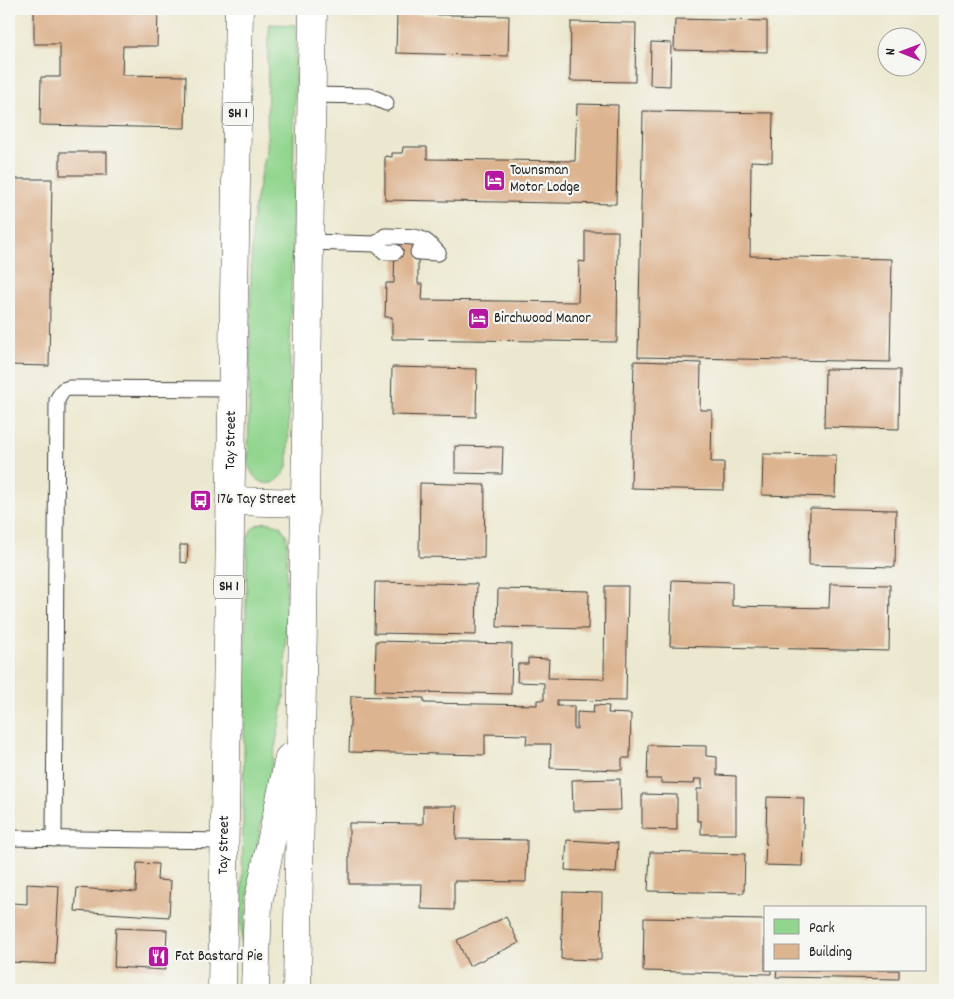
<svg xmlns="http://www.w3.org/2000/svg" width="954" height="999" font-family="Dekko,sans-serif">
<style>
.green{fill:#91d58e;stroke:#567855}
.building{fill:#ddb490}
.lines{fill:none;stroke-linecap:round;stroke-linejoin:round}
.lane-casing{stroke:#3b3b37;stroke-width:17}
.highway-casing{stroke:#3b3b37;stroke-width:29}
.lane{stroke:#fff;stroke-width:15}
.highway{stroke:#fff;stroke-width:28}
.labels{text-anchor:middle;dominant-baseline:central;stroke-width:4.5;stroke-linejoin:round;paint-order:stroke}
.shield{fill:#f6f6f2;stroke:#5d5d5c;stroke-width:1}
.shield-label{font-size:14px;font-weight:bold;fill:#1c1c1c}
.poi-label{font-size:15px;fill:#1c1c1c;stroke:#f6f6f2;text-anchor:start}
.street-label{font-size:15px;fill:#1c1c1c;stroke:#f6f6f2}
</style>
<rect width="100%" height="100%" fill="#f6f6f2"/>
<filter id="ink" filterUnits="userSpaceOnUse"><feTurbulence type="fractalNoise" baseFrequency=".02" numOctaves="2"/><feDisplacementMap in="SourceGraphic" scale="10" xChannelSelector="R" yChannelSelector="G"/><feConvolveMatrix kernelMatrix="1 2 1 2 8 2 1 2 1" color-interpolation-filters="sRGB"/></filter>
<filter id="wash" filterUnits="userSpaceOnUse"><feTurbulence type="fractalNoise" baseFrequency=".0096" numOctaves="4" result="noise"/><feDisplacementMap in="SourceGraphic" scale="20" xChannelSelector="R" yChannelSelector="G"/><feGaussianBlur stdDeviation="1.12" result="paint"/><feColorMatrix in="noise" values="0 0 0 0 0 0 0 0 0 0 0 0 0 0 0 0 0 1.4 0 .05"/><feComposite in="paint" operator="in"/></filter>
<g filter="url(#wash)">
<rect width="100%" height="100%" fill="#ece8cf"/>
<g class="green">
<path d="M270 24 296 25 288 464C280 490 256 490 248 464L252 224 256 198 267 149 268 39Z"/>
<path d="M266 522 279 525 286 534 287 541 285 693 247 901 244 954H241L247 540C250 529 254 524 266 522Z"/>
</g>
<g id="blocks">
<g class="building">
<path d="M34 9H158L157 46H123L122 75 186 76 185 128 40 125 41 77H60V44H34Z"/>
<path d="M397 14 509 16 508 56 396 53Z"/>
<path d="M675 19 767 21V52L674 50Z"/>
<path d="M571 22 636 23 635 82 570 81Z"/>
<path d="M651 42 671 43 670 86 650 85Z"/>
<path d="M577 104 618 105 616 204 385 200V156L392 157V153H402L403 147H427V159L575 161Z"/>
<path d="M643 111 773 113 772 162 751 161 750 256 892 259 890 362 638 357Z"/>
<rect x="60" y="152" width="47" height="23"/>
<path d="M9 179H52L49 366 9 365Z"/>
<path d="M585 231H618L617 342 392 339V317H385L386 283H394L395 242 418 243V284H423L422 300 578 302 579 261 585 262Z"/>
<path d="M634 361 701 363 700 410H712L711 462H724V490L631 488Z"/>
<path d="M392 367 477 369 476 417 391 415Z"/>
<path d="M825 369 900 370 899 429 824 427Z"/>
<path d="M455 446 503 447 502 474 455 473Z"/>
<path d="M763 454 836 455 835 497 762 495Z"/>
<path d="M420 483 485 485 484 558 419 557Z"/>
<path d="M810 508 896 510 895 567 809 565Z"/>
<path d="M180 545H188L187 563 180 562Z"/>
<path d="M672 580 732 582V606L829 608 830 584 890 585 889 651 670 646Z"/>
<path d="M375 582 477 584 476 635 374 633Z"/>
<path d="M605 586H628L626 701 557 700V706H574V729H577V712L593 713 594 705 609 706 608 713 631 714 630 758H622V770L550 768 551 744H526L527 735 485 734V755L349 752 351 696 424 698V703L537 705V700H544V683L517 682 518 664H528V658L549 659 548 678 604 679Z"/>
<path d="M498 589 589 591 588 629 497 627Z"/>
<path d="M376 641 512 644 511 694 375 691Z"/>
<path d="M648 745 706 746V756L717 757V775L736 776V834H701V821H697V789H702V779H695L694 784 661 783V779H647Z"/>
<path d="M620 779 621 810 573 811 572 780Z"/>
<path d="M642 794 677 795V830L642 829Z"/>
<path d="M767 797 804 798 802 866 765 865Z"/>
<path d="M423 806H457L456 839 527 840 526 882 454 881V910L421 909 422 884H349V823L423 824Z"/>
<path d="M567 840 618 843 616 873 565 870Z"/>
<path d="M650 852 745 854 744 893 648 891Z"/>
<path d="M137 863 158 864 157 880 171 881 169 917 75 911 77 888 136 892Z"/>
<path d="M9 879H12V903L27 904V884L59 886 55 964 9 962Z"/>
<path d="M563 892 602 893 601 960 561 959Z"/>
<path d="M506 917 519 943 469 966 457 940Z"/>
<path d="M644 918 765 920V970H771V974L643 971Z"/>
<path d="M116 928 167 930 165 970 114 967Z"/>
<path d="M777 970H899V979L776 977Z"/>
</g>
</g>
</g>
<g filter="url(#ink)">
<use href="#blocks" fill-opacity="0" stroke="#3b3b37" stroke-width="1"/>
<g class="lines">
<defs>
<g id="lane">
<path d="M311 95 370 96 386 103"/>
<path d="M309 242 376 244 385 252H395"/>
<path d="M376 244 385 236C410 237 421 232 438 253"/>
<path d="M418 252 438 253"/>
<path d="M9 838 225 841"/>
<path d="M54 839 57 400 63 390 69 388 233 389"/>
</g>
<g id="highway">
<path d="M230 501 305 503"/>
<path id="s1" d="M222 990 239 9"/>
<path d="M255 990 258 903 289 758"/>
<path d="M297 990 313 9"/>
</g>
</defs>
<use href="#lane" class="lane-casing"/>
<use href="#highway" class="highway-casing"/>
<use href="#lane" class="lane"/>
<use href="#highway" class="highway"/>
</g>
</g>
<defs>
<symbol id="hotel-square" viewBox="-11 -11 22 22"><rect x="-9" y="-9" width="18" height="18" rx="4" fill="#b5179e" stroke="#f6f6f2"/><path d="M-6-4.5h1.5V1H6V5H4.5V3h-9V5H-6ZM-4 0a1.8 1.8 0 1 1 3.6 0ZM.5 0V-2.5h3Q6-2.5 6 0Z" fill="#fff"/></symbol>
<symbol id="bus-square" viewBox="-11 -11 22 22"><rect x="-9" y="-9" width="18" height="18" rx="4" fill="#b5179e" stroke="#f6f6f2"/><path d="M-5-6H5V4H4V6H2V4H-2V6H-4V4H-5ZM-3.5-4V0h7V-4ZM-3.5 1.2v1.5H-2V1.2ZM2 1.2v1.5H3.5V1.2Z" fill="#fff"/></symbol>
<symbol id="restaurant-square" viewBox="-11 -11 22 22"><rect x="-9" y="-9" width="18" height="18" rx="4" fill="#b5179e" stroke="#f6f6f2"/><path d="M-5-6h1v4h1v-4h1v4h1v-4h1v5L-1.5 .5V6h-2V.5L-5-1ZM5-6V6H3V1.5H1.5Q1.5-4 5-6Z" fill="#fff"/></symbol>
</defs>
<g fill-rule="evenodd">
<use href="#hotel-square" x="482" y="168" width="25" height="25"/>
<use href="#hotel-square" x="466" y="306" width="25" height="25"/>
<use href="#bus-square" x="188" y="488" width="25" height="25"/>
<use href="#restaurant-square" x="146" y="944" width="25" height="25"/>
</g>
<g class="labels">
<g class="shield">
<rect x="223" y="102.5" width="30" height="23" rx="4"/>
<rect x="214" y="575.5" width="30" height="23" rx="4"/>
</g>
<g class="shield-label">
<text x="238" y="114">SH 1</text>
<text x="229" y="587">SH 1</text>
</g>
<g class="poi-label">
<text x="510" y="171">Townsman<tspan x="510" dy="17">Motor Lodge</tspan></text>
<text x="494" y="319">Birchwood Manor</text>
<text x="217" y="500">176 Tay Street</text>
<text x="175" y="957">Fat Bastard Pie</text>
</g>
<g class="street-label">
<text stroke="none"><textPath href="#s1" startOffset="550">Tay Street</textPath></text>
<text stroke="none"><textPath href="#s1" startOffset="145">Tay Street</textPath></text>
</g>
</g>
<rect width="954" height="999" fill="none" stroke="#f6f6f2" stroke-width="30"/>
<rect x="764" y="906" width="162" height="65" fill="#f6f6f2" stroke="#9f9f9c"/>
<rect x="774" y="919" width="25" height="15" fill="#91d58e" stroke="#9f9f9c"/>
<text x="809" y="932" font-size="15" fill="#1c1c1c">Park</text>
<rect x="774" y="944" width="25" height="15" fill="#ddb490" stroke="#9f9f9c"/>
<text x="809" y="956" font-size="15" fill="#1c1c1c">Building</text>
<g transform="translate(902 52) rotate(271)"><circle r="24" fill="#f6f6f2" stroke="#9f9f9c"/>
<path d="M0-4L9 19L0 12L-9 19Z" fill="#b5179e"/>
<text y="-8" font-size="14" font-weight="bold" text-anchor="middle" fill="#1c1c1c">N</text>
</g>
</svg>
